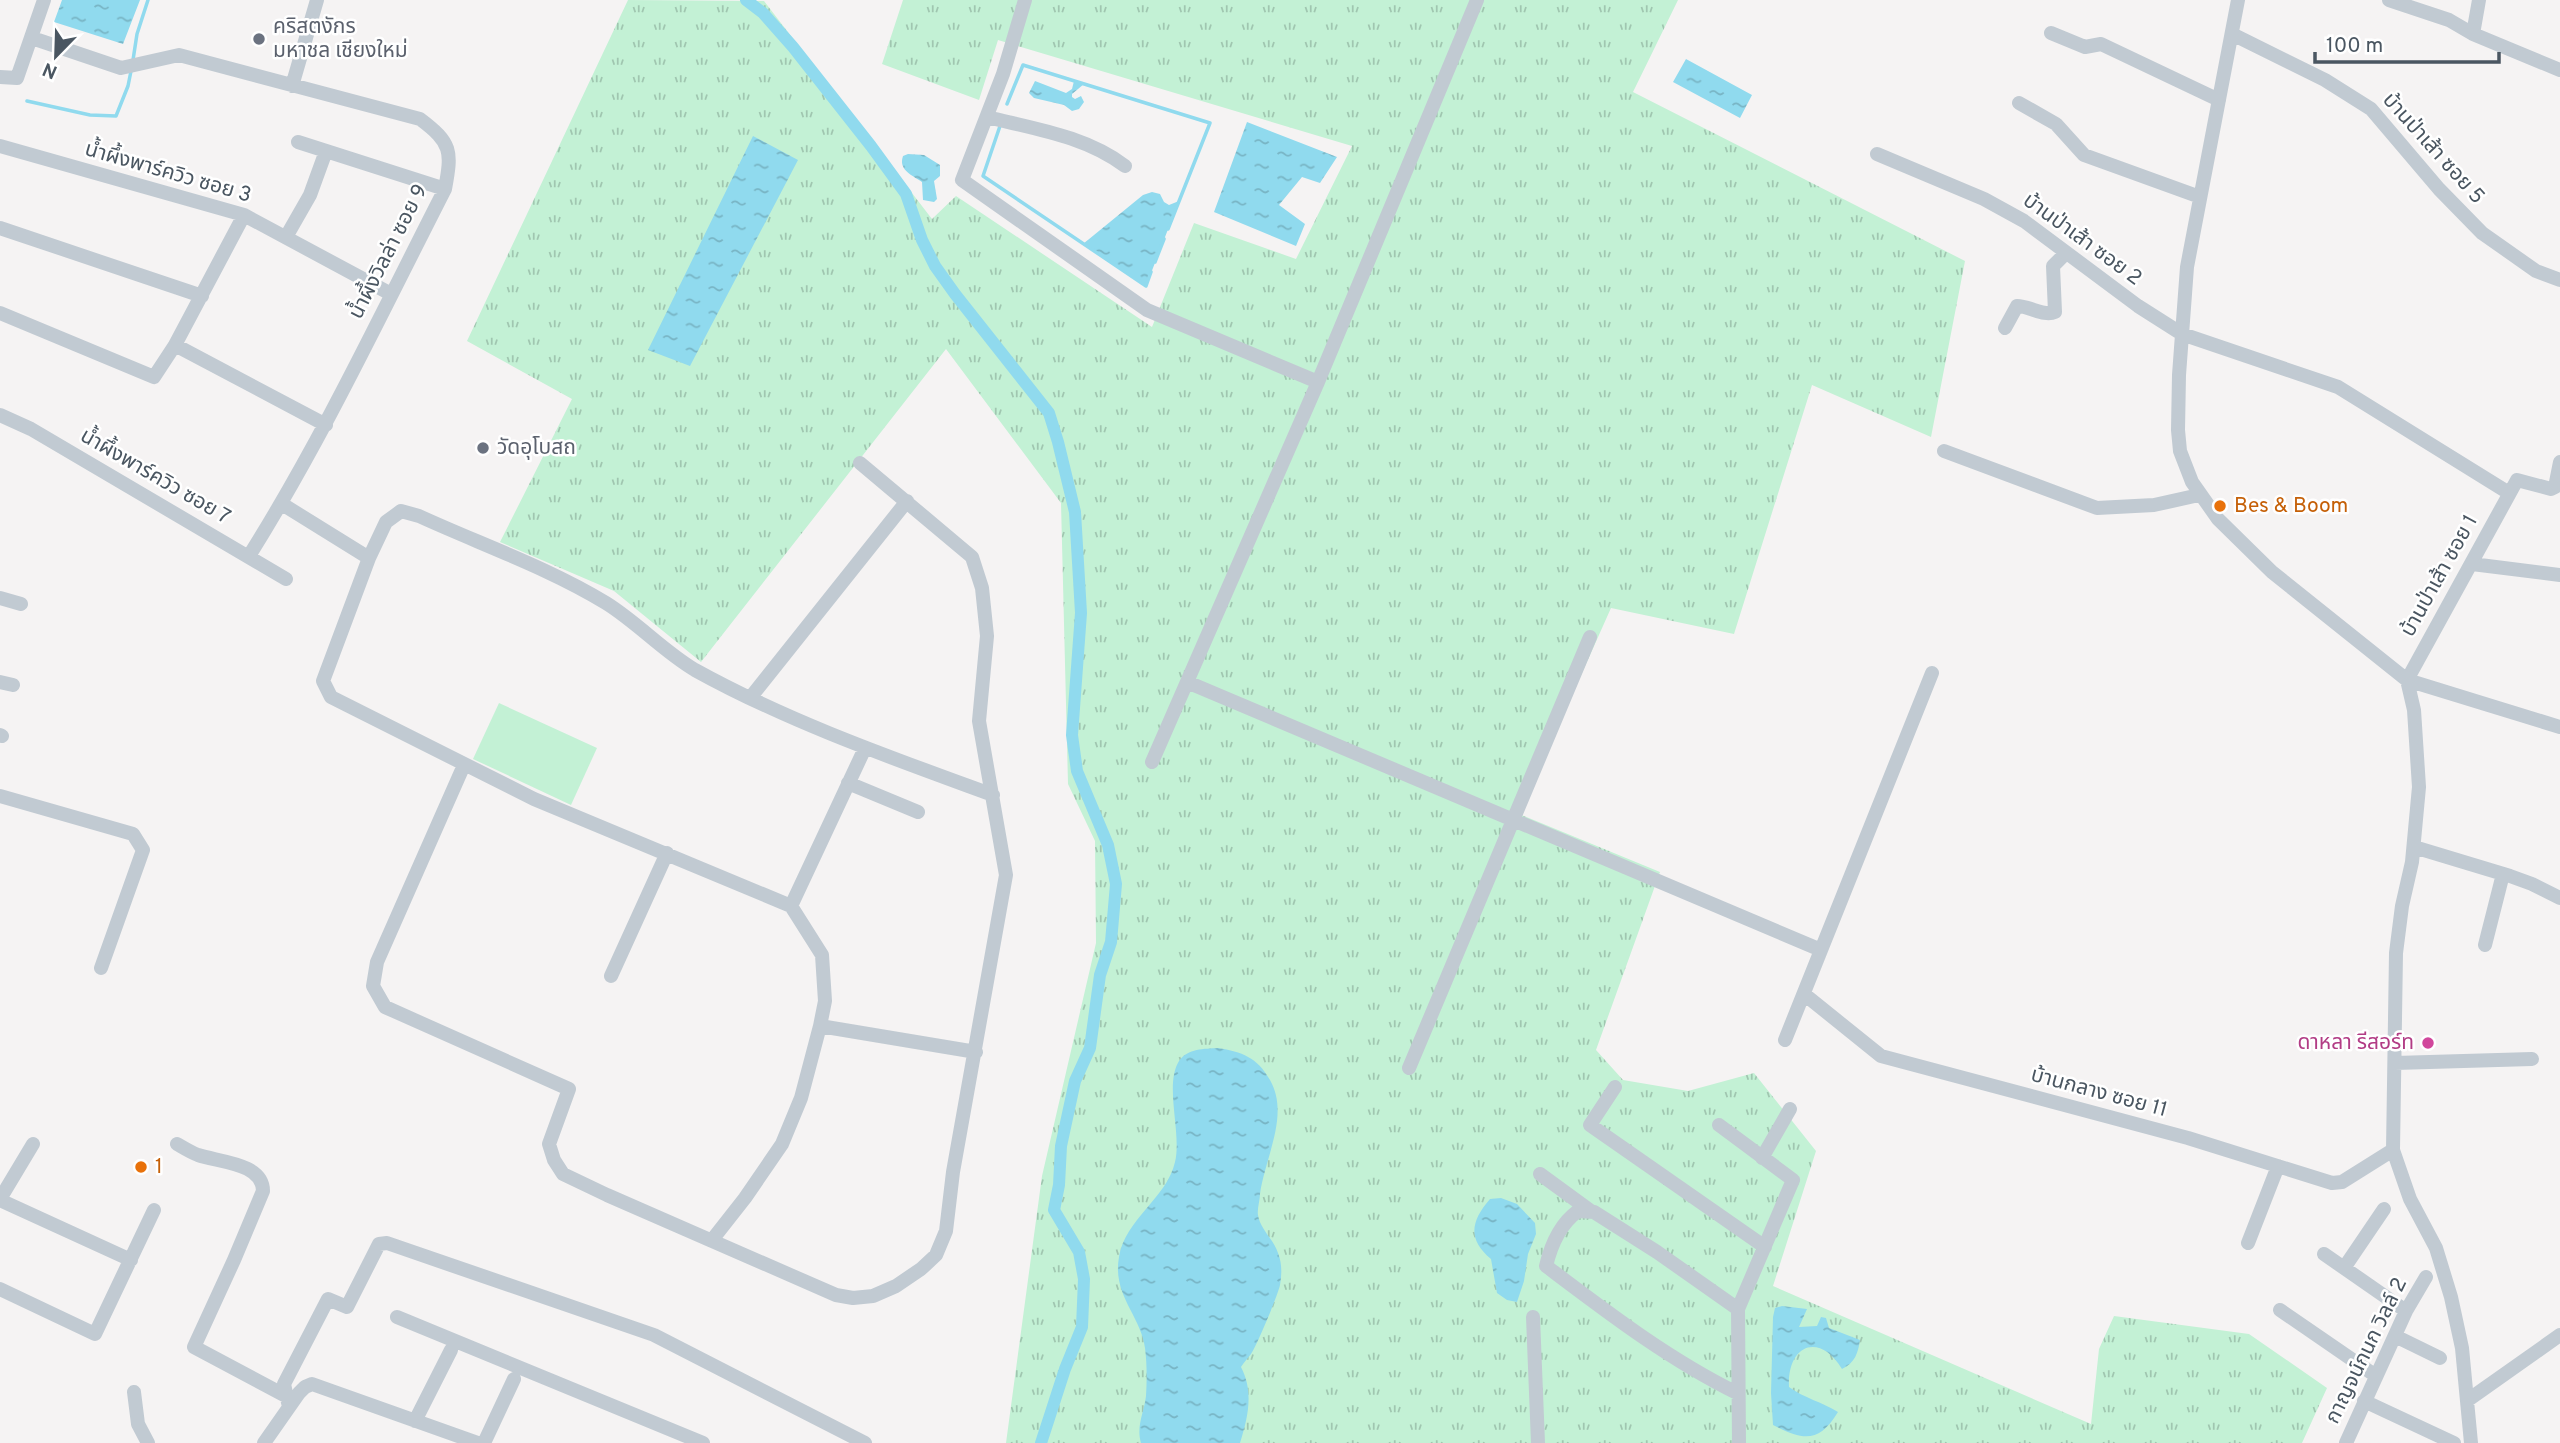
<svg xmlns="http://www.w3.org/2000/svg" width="2560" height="1443" font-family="Overpass,'Noto Sans Thai',sans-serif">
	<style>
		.grass { fill: url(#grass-tufts) }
		.pitch { fill: #c3f1d5 }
		.water { fill: url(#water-ripples) }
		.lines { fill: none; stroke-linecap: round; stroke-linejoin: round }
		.stream { stroke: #90daee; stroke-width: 3.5 }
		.canal { stroke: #90daee; stroke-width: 12 }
		.minor { stroke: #c1cad2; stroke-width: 14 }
		.worship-dot { fill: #6b7280; stroke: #fff; stroke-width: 2.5 }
		.food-dot { fill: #e8710a; stroke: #fff; stroke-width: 2.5 }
		.hotel-dot { fill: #d1479c; stroke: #fff; stroke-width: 2.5 }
		.labels { text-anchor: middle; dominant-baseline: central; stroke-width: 5; stroke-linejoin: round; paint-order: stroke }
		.worship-label { font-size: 21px; fill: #5b616d; stroke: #fff; text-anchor: start }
		.street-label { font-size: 21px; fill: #4a5661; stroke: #fff }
		.food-label { font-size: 21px; fill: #c56008; stroke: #fff; text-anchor: start }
		.hotel-label { font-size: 21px; fill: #b23c85; stroke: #fff; text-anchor: end }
	</style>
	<defs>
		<pattern id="grass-tufts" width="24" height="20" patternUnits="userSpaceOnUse" patternTransform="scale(1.75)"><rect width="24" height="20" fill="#c3f1d5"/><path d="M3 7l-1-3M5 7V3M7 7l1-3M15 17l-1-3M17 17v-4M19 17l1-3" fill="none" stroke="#a0c6b0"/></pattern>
		<pattern id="water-ripples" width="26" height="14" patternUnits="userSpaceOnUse" patternTransform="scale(1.75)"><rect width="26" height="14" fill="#90daee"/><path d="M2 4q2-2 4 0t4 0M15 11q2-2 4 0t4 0" fill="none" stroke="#78b4c4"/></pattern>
	</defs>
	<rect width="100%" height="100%" fill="#f5f3f3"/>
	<path class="grass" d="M628,0L764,1L932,219L956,196L1152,327L1194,223L1296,259L1352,146L998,40L979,100L882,64L903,0H1678L1633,92L1965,261L1931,437L1812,385L1734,634L1611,608L1519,814L1660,872L1596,1050L1623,1080L1688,1091L1754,1073L1816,1151L1773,1286L2091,1424L2099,1349L2114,1316L2249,1334L2327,1388L2302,1443H1006L1042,1176L1096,943L1095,841L1068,784L1061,503L946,349L701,662L614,591L500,542L572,399L467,341Z"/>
	<path class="pitch" d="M499,703L597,748L571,805L473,759Z"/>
	<path class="water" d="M62,0H140L123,44L54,22Z
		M1686,59L1752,95L1740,118L1673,82Z
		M1035,81L1066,93L1072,89L1074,81L1084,84L1072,94V97L1075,99L1081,96L1084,102L1079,109L1072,111L1064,105L1034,98L1029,93Z
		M1247,122L1337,157L1320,183L1302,177L1279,205L1305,224L1296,246L1214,212Z
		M753,136L798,160L690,366L648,350Z
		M908,154L924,155L940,165V176L934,181L937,199L934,202L923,200L922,182C912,175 898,170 903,156Z
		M1152,192L1160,194L1164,202L1169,205L1179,201L1146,286L1083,244L1143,195Z
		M1218,1048C1242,1052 1257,1057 1270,1080C1290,1115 1265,1157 1260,1194C1260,1200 1257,1209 1258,1215C1260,1229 1274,1240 1278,1253C1282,1263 1282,1274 1280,1285C1278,1295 1257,1345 1251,1354C1248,1358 1244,1362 1241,1367C1254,1392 1248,1417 1240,1443H1141C1136,1426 1144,1413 1146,1396C1147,1380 1147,1364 1145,1348C1141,1316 1112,1295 1119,1257C1125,1219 1167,1198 1175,1162C1182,1133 1164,1085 1179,1061C1188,1048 1204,1049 1218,1048Z
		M1501,1198L1517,1204L1535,1223L1536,1234L1528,1254L1524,1281L1517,1302L1507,1300L1497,1293L1491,1259C1467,1239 1471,1221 1490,1199Z
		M1782,1306L1807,1309L1799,1327L1817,1326L1821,1317L1826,1318L1829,1328L1860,1340C1858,1353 1855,1363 1842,1369C1820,1332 1787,1344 1789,1387C1804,1398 1822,1402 1838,1412C1819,1443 1804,1441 1773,1425L1771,1393L1773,1317L1775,1308Z"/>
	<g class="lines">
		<path class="stream" d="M133,60L137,34L148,0
			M27,101L90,115L116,116L128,86L131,71
			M1007,104L1023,65L1210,123L1168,229
			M1000,126L983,176L1146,286L1151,272
			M1155,262L1164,239"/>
		<path class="canal" d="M746,0L763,13L793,47L871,146L906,194L922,240L935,266L955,294L1049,413L1058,442L1075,512L1081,613L1072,735L1077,771L1108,845L1116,884L1111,942L1100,975L1090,1048L1075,1081L1061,1146L1059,1185L1054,1210L1079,1252L1084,1279L1082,1327L1065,1369L1041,1443"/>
		<path class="minor" d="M1025,0L1003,74L962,180L1147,310L1318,382
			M2238,0L2187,267L2179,375L2178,430L2180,451L2192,482L2218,519L2272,572L2407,680L2560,727
			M2389,0L2449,20L2473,34L2560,70
			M2051,33L2085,47L2101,44L2219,100
			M2232,34L2325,80L2371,109L2439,189L2482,233L2536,271L2560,280
			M2473,34L2479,0
			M32,38L121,68L179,55L420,119C452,143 452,151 445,189C382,312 323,438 249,556
			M0,77L17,78L44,0
			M292,86L317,0
			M2019,103L2056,124L2084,155L2200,197
			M987,117C1035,129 1085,136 1125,166
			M298,142L445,189
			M0,146L244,215L391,294
			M1877,154L1984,199L2024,221L2138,306L2182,334L2338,387L2509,493
			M0,228L202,296
			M286,237L310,195L326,151
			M0,313L154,377L175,345L244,215
			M2005,328L2017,306C2030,306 2044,317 2055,312L2053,266L2066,253
			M175,345L326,425
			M0,415L31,429L286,579
			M1944,451L2097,508L2154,505L2199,495
			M282,504L369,558
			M2472,564L2560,575
			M0,598L21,604
			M2407,680L2414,710L2419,787L2412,862L2402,906L2396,953L2393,1150L2410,1199L2436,1248L2451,1297L2462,1348L2471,1443
			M2407,680L2517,480L2551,489L2555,487L2560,462
			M0,682L13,685
			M1187,682L1821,950
			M750,698L907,501
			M0,735L2,736
			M1152,762L1318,382L1477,0
			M464,765L377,962L373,986L385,1007L569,1089L549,1144L554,1160L563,1174L607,1195L836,1295L853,1298L873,1296L896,1286L921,1269L936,1255L946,1231L953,1172L1006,875L979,721L987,636L982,588L972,557L860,463
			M848,783L918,812
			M0,796L133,834L143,850L101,968
			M2414,847L2510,876L2532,884L2560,898
			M791,906L865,748
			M2485,945L2503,874
			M611,976L667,853
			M1804,994L1881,1056L2188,1138L2332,1183L2342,1182L2393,1150
			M820,1026L976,1052
			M1785,1040L1932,673
			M2395,1063L2532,1059
			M1409,1068L1590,637
			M1615,1087L1590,1125L1765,1247
			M1719,1125L1793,1180L1738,1309L1739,1443
			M177,1144C184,1148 190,1152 198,1155C219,1162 263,1163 263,1191L234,1260L194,1347L286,1396
			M1762,1158L1790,1109
			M1540,1174L1592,1212
			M0,1199L33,1144
			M0,1200L131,1260
			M712,1240L745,1198L782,1144L801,1098L820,1026L825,1001L822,955L791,906L534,799L331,697L323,681L369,558L386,522L401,511L419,516C480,544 549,568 606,603C638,623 663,651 695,670C789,722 892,758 993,795
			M2248,1243L2278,1166
			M2324,1254L2406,1311
			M2344,1268L2384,1209
			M0,1289L95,1334L154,1210
			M2280,1310L2376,1376
			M397,1317L703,1443
			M1533,1317L1538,1443
			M2395,1336L2440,1358
			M134,1392L138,1424L148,1443
			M1737,1393C1668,1359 1607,1312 1546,1266C1551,1245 1560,1224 1578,1211L1594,1212L1657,1252L1738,1309
			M2468,1400L2560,1335
			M2364,1401L2454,1443
			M289,1407L284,1384L328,1299L347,1307L379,1244L387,1243L654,1335L865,1443
			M415,1421L451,1350
			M264,1443L299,1393L305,1387L312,1384L478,1443
			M484,1443L514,1379
			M2346,1443L2406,1311L2426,1277"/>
	</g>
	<g class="worship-dot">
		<circle cx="259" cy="39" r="7"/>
		<circle cx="483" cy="448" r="7"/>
	</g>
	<g class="food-dot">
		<circle cx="2220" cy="506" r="7"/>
		<circle cx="141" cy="1167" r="7"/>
	</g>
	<circle class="hotel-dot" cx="2428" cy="1043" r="7"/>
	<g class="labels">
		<g class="worship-label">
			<text x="273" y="27">คริสตงักร<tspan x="273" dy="24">มหาชล เชียงใหม่</tspan></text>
			<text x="497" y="448">วัดอุโบสถ</text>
		</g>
		<g class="street-label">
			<text transform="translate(2433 149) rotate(48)">บ้านป่าเส้า ซอย 5</text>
			<text transform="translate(168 173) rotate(16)">น้ำผึ้งพาร์ควิว ซอย 3</text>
			<text transform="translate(2082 240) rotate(36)">บ้านป่าเส้า ซอย 2</text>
			<text transform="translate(389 252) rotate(-63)">น้ำผึ้งวิลล่า ซอย 9</text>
			<text transform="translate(155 477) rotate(30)">น้ำผึ้งพาร์ควิว ซอย 7</text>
			<text transform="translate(2440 576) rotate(-61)">บ้านป่าเส้า ซอย 1</text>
			<text transform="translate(2099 1093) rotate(15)">บ้านกลาง ซอย 11</text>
			<text transform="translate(2367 1351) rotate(-64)">กาญจน์กนก วิลล์ 2</text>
		</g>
		<g class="food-label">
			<text x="2234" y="506">Bes &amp; Boom</text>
			<text x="155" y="1167">1</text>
		</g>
		<g class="hotel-label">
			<text x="2414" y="1043">ดาหลา รีสอร์ท</text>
		</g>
	</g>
	<g transform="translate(56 56) rotate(203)" stroke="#ffffff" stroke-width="5" paint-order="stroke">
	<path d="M0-5L12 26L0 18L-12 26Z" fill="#4a5661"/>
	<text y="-10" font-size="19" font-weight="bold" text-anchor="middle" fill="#4a5661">N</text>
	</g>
	<path d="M2315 52v10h184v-10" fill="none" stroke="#4a5661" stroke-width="3.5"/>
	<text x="2326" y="52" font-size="21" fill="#4a5661" stroke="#ffffff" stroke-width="5" paint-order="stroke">100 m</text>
</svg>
